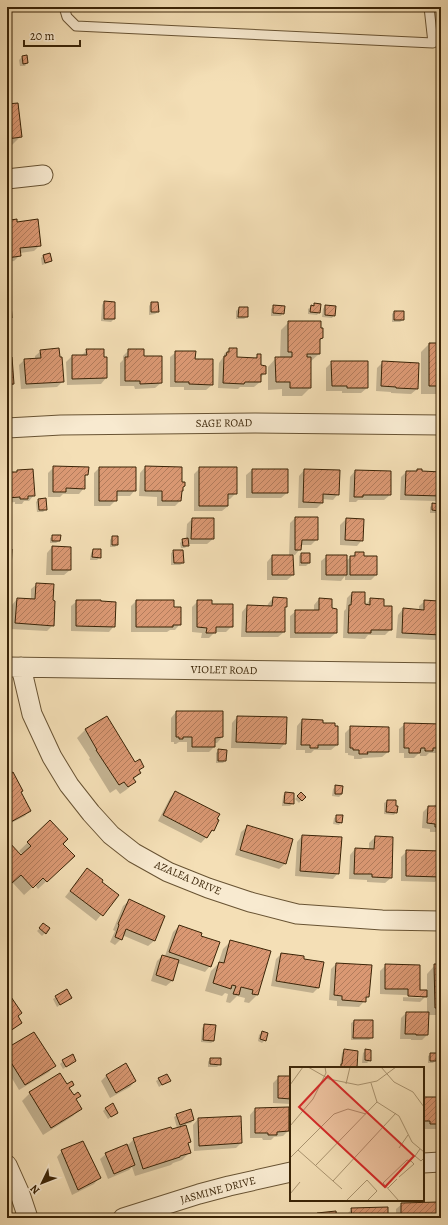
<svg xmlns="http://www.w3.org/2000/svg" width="448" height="1225" font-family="Alegreya,serif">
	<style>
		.shadow { fill: #0003; fill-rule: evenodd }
		.building { fill: url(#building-hatch); stroke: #3a2407 }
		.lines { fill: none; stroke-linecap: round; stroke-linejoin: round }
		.lane-casing { stroke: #685333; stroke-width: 11 }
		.street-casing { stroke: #685333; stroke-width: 21 }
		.lane { stroke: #f8ead0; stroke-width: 9 }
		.street { stroke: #f8ead0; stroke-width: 19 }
		.labels { text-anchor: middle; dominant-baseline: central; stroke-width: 3; stroke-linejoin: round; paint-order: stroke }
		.street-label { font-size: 11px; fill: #3a2407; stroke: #f8ead0 }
		.inset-road { fill: none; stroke: #aa9470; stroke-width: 1 }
		.view { fill: #d62828; fill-opacity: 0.15; stroke: #d62828; stroke-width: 2 }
		.inset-edge { fill: none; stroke: #3a2407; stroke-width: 2 }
	</style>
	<defs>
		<pattern id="building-hatch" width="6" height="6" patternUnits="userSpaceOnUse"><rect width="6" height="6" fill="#da9873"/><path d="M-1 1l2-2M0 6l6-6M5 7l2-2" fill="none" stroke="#b27c5c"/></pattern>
	</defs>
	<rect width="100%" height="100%" fill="#f4dfb6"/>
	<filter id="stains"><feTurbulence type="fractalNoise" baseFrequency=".005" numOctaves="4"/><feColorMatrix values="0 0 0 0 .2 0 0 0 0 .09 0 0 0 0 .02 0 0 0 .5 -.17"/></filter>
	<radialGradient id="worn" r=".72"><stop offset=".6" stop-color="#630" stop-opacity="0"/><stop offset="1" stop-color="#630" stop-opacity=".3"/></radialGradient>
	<path class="shadow" d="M26,56L27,63L25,66H20L19,60L22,57Z
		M7,105L20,137L12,145H7Z
		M11,221L16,223L40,245L34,251L20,253V255L14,261L7,262V224Z
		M43,256L51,261L48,263L42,265L41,258Z
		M104,302L114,303V319L111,322L101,321L102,305Z
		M151,303L158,312L155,314L149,315V306Z
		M315,304L319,312L317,315L308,314V309Z
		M274,306L283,313L281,316H271V309Z
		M325,306L334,315L332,318L322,317L323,309Z
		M239,308L247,317L244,319H236V311Z
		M394,312L403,320L400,322H392V314Z
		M289,322L322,338L319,341V354L310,362V388L302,396H282V389L268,390V367L276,358H280L281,330Z
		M429,344H441V394H421V352Z
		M229,349L236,358L254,359L258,355L260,366L265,373L260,378V382L254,387H240L238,389L218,388L219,363L224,356V354Z
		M87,350L103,358H106V378L101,384L67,385L66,362L72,356H81Z
		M129,350L144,357L161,383L155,388L135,389L134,386H120V363L123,360V356Z
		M41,351L63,381L57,387L21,389L19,365L24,360L35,359V356Z
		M176,352L194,360L212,385L206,390H184V387H170V357Z
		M7,359L13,384L7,390Z
		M332,362L367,388L361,393H342V391H326V368Z
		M383,362L417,389L411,394L391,393V392L376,391L377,368Z
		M54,467L87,474L84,477V488L79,494H63L60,497H48V473Z
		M145,467L182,488L181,492L180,501L175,506H157V497L139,496L140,473Z
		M99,468L135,490L130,496H116V500L110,506H94V473Z
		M200,468L236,493L230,499H227L228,506L222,511H194V474Z
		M252,470H287V493L281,498H246V475Z
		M304,470L338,494L333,500L322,499V503L317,508H298L299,476Z
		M417,470L421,472L441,473L440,496L435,501L400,500L401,477L406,472H415Z
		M18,471L34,495L29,501H24L22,504H15V502L7,503V473H15Z
		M355,471L390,495L384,500H358L356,502H349L350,477Z
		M38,500L46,509L43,512H37L36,502Z
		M433,504L438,510L436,513H430V507Z
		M295,518L317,539L311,545H301L300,549L295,555H292L293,575L287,580H267V562L272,556H289L290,523Z
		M192,519L213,539L207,544H188L185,548H181L180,543L183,540H186L187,524Z
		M346,519L363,520L362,540L357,546L340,545V525Z
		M53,536L59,541L56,543H50V538Z
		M112,537L117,545L115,547H110V540Z
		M52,547L70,570L64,575H46L47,553Z
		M93,550L100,557L97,560H90L91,553Z
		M174,551L183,563L180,565H171V553Z
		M356,553L363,557L376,575L371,580H345V576L341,581L321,580V561L327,556L346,561Z
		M301,554H309V563L306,566H299V556Z
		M37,584L53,625L47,631L10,629L12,605L17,599L31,600V589Z
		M352,593L364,606L371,599L383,607L391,629L385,635H368L365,639L343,638L344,611L346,609L347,598Z
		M273,598L286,606L284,608V632L278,637H241L242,612L247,606L267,607L268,604Z
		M319,599L336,633L330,638H290V616L296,611H314V605Z
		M77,601L114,626L109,632L71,631V606Z
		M136,601L173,608L180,624L175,630H170L167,632H131V606Z
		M198,601L232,626L226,632H215L209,638H201L202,633L192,632V607Z
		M425,601L437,611H441V635L435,640L396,638L398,615L403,609L419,611V606Z
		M176,712H222V737L217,743H214V747L209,752H187V742H179L176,744H174V742H171V718Z
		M106,717L134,763L143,766L138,771L140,773L133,780L135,782L126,790L120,794L116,789L110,793L89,759L90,758L77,738L85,730Z
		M237,717L285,743L280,749L231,748L232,723Z
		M302,720L322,724L337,745L331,750H314L311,753H305V750H296L297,726Z
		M405,724L441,725V749L436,753H429L426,756H420V752L414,758H404V753H399V729Z
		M351,727L388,752L382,757L363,758L361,759H354V756L348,755V753H345V733Z
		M219,750L225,761L223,763H216V753Z
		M7,776L20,792L30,810L25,816L7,825Z
		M336,786L342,787V794L339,797L332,796L333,789Z
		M175,792L216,819L213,830L201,843L158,821L170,798Z
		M285,793L293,803L290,806H282L283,796Z
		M301,793L304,797L299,803L295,799Z
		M387,801L396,812L394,815L384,814V803Z
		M438,802H441V832H430V829L422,828L423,812L428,807H433Z
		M337,816L341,822L339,825L333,824L334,818Z
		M50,821L62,844L65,864L38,889L35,885L24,895L12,882L7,887V843L21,857L23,855L19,851Z
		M247,827L292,839L285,864L279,869L235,855L241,832Z
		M302,836L338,873L333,879L295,876L297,842Z
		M375,837L391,878L385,883L367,882V880L349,879L350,855L355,849L369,850V843Z
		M407,851L440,876L435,882L401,881V857Z
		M87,869L101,882L117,895L96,921L65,897Z
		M129,901L164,917L154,941L148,946L122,935L121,939L115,945L110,942L115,931L113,930L123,906Z
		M44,924L49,929L42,936L37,931Z
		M179,926L210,966L205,972L178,963L172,981L166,986L151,981L157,961L162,956H165L173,932Z
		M231,941L269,952L257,995L249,1003L244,1002L245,998L237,996L230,1003L226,1002L228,994L225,993L222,996L205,991L211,971L218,964L223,949Z
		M281,954L303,960L319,987L313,993L271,986L276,959Z
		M336,964L368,997L359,1007L337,1006V1001L329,1000L331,969Z
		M386,965L419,991H427V974L435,965H441V1015H428V1034L422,1040H411V1039H400L401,1018L406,1013H427V995L420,1002L403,1001V995L380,994V971ZM403,995L422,996V998L403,997Z
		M66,990L71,998L57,1007L53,999Z
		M7,997L21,1023L15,1028L7,1034Z
		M354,1021L372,1038L369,1040H351V1023Z
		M205,1025L214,1041L211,1043L201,1042L202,1028Z
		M262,1032L265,1040L262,1043L258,1041L259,1035Z
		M7,1049L54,1066L49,1072L19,1090L7,1070Z
		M344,1050L356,1068H339L340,1066L342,1053Z
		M366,1050L370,1060L367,1063H362L363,1053Z
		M431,1054L435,1061L433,1063H428V1056Z
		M210,1059L220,1064L217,1067H208V1062Z
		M63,1061H75L63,1069L60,1064Z
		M126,1065L135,1081L130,1087L110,1098L101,1081L106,1076Z
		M279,1077H291V1104L273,1103V1083Z
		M159,1079L169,1081L159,1087L156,1081Z
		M72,1085L69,1089L73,1097L80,1096L76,1100L81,1108L73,1116L43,1135L22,1101L30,1093Z
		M423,1098H441V1129H425V1127H423Z
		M106,1108L117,1113L108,1119L103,1111Z
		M255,1109L288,1131L283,1136L274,1137L271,1140H263L262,1138H250V1115Z
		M177,1115L193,1120L191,1123L185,1124L190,1142L188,1144L190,1152L182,1160L173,1163L171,1165L135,1176L132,1167L129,1170L108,1179L100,1159L106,1154L127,1146L134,1139L177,1128L174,1117Z
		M198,1119L241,1143L236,1148L194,1151L193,1125Z
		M62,1151L99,1178L94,1184L72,1195L57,1157Z
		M402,1204L437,1218H396V1209Z
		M352,1209L387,1218H346V1215Z"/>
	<path class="building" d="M27,55L28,63L23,64L22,56Z
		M18,103L22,137L7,139V104Z
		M17,219V222L38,219L41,246L20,248L21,256L7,258V223L11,222V220Z
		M50,253L52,261L45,263L43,255Z
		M104,301L115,302V319H104Z
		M151,302H158L159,312H151Z
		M7,303H11L12,318H7Z
		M314,303L321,304L320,313L310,312L311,305L314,306Z
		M273,305L285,306L284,314L273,313Z
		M325,305L336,306L335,316L325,315Z
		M239,307H248V317H238Z
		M394,311H404V320H394Z
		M288,321H321V328H323V338L320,339V354H307V357H311V388H290V382H276L275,357H292V352H288Z
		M429,343H441V386H429Z
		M59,348L60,357H62L64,382L26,384L24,359L41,358L40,350Z
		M229,348H237V357L257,358V354H261V365L266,366V374H261V382H245L244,384L223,383L224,356H226L227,352H229Z
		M86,349H104V357H107V378L72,379V355H87Z
		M128,349H144V356H162V383L140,384V381H125V357H128Z
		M175,351H196L195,359H213V385L189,384V382H175Z
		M12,357L14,384L7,385V358Z
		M331,361H368V388H347V386H332Z
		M382,361L419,363L418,389L396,388V387L381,386Z
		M53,466L89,467L88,475H85V489L66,488V492H53Z
		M145,466L182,467V482H185V486L183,487V491H182L181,501H162V491H145Z
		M99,467H136V491H117V501H99Z
		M199,467H237V494H228V506H199Z
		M33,469L35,496H28V499H20V497L7,498V472H17V470Z
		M252,469H288V493H252Z
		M304,469L340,470L339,495L323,494V503L303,502Z
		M417,469H422V471L441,472V496L405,495L406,471H417Z
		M355,470L391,471V495H363V497H354Z
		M46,498L47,510H39L38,499Z
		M432,503L440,504L439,511L432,510Z
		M295,517H318V540H302L301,550H295Z
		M192,518H214V539H191Z
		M346,518L364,519L363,541L345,540Z
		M52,535H61L60,541H52Z
		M112,536H118V545H112Z
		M188,538L189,546H183L182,539Z
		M52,546L71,547V570H52Z
		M7,549H12L11,571H7Z
		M93,549H101V558L92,557Z
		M173,550H183L184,563H174Z
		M355,552H364V556H377V575H350V556H355Z
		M301,553H310V563H301Z
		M272,555H293L294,575H272Z
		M326,555H347V575H326Z
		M36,583L54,584L53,600L55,601L54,626L15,623L17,598L35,599Z
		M352,592H365V604L370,605V598L384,599V606H392V630H371V633H348L349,605H351Z
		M273,597L287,598V607H285V632H246L247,605L272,606Z
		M319,598L332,599V608L337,609V633H295V610H319Z
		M76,600H101V601L116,602L115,627L76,626Z
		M136,600H174V607H181V625H173V627H136Z
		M197,600H212V604H233V627H216V633H206L207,628L197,627Z
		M424,600L438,601V610H441V635L402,633L403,608L424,610Z
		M176,711H223V737L215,738V747H192V737H183V739H179V737H176Z
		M107,716L135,762L140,759L144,767L139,770L141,773L133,778L136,782L128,787L124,782L119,785L96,750H97L85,729Z
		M237,716L287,717L286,744L236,742Z
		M302,719L323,720V723H335V726H338V745H318V748H310V745H301Z
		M404,723L441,724V748H433V751H425V748H421L420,753H409V748H404Z
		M350,726L389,727V752H367L368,754H359V750H353V748H350Z
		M218,749L227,750L226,761H218Z
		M13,772L23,791L21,792L31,811L7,824V775Z
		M335,785L343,786L342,794H335Z
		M175,791L220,814L217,819L219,820L214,831L212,830L207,838L163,815Z
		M285,792L294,793V804L284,803Z
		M301,792L306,797L302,801L297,796Z
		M387,800H396V806H398L397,813L386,812Z
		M437,801H441V827H435V824L427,823L428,806H437Z
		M336,815H343L342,823L336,822Z
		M50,820L68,839L63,844L75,856L47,882L43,878L33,888L21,875L12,883L7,877V842L8,841L21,855L31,846L27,842Z
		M247,825L293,839L286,864L240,850Z
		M302,835L342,837L339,874L300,871Z
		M375,836L393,837L392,878L372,877V874H354L355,848L374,849Z
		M406,850L441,851V877L406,876Z
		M87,868L103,880L102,882L119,895L103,916L70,891Z
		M129,899L165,916L155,941L126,929L122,940L115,937L119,925L118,924Z
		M43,923L50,928L46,934L39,928Z
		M179,925L202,933L201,936L220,942L211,967L169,952Z
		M230,940L271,951L258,995L252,994L253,990L241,987L239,995L233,994L236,986L232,985L231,989L213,983L219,962L224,963Z
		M281,953L304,956V959L324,962L319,988L276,981Z
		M162,955L179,960L173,981L156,975Z
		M336,963L372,965L369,997H366V1002L342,1000V996L334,995Z
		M385,964L420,965V990H427V997L408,996V989H385Z
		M434,964H441V1008H435Z
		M67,989L72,998L60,1005L55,996Z
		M9,994L22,1013L18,1016L22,1023L7,1033V996Z
		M406,1012H429L428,1035H416V1034H405Z
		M354,1020H373V1038H353Z
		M204,1024L216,1025L214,1041L203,1040Z
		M262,1031L268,1033L266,1041L260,1039Z
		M34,1032L56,1066L25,1085L7,1056V1048Z
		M344,1049L358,1051L357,1068H341V1064H342Z
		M365,1049L371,1050V1061L365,1060Z
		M430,1053H437L436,1061H430Z
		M73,1054L76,1061L66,1067L62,1060Z
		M210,1058H221V1065L210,1064Z
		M126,1063L136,1081L116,1093L106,1075Z
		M60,1073L67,1084L72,1081L74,1085L69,1088L74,1095L78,1092L81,1096L76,1099L82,1109L51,1128L29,1092Z
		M167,1074L171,1081L162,1085L158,1078Z
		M278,1076H291V1099L278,1098Z
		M423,1097H441V1124H430V1121H423Z
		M113,1103L118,1113L111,1117L105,1108Z
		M289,1107V1131L277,1132V1135H268V1133H255V1108Z
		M191,1109L194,1120L180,1125L176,1114Z
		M241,1116L242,1143L199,1146L198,1118Z
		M186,1125L191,1142L188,1143L191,1153L180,1156V1157L143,1169L133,1138L171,1127L172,1129Z
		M83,1141L101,1178L78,1190L61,1150Z
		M127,1144L135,1165L114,1174L105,1153Z
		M438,1202V1218H401V1203Z
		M388,1207V1218H352L351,1208Z
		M336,1211L337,1218H301L317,1216V1213Z"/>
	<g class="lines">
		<g class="lane-casing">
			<path id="lane" d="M64,7L67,17L76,26L433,43L429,7"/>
		</g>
		<g class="street-casing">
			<path id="street" d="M7,179L43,175
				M7,428L61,425L255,423L441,425
				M7,667L441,673
				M21,667L32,714L52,757L69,785L91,813L111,835L134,853L168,872L208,888L250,902L297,914L382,920L441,921
				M423,1163L441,1162
				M7,1165L20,1194L28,1218
				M123,1218L199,1194L229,1186L291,1172"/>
		</g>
		<use href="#lane" class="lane"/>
		<use href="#street" class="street"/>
	</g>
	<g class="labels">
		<g class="street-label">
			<text transform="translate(224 423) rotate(-1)">SAGE ROAD</text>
			<text transform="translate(224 670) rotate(1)">VIOLET ROAD</text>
			<text transform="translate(188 878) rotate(23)">AZALEA DRIVE</text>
			<text transform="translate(218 1190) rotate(-15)">JASMINE DRIVE</text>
		</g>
	</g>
	<g transform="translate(290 1067)">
		<rect width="134" height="134" fill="#f4dfb6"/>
		<path class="inset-road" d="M18,0L39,12L68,18L87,14L106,0M91,0L104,15L123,25L134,40M81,16L87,35L109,49L122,75L134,85M56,17L60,0M0,18L13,0M0,59L23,32L36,6L35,0M109,81L118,68M130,82L125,89L131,94L134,91M8,83L52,122M0,91L44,47L58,42L76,47M26,98L87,35M43,114L106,46M98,121L107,112M0,127L10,115M56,134L77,113L87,124L77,134M109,134L93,116L117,93L121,94L124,97L109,110"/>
		<path class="view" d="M38,9L124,89L95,120L9,40Z"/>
		<rect width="134" height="134" class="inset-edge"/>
	</g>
	<rect width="448" height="1225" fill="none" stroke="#f4dfb6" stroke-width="24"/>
	<rect x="8" y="8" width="432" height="1209" fill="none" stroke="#3a2407" stroke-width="2"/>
	<rect x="12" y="12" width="424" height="1201" fill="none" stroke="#3a2407"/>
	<g transform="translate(42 1183) rotate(227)" stroke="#f8ead0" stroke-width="3" paint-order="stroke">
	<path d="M0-3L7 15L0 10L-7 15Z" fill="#3a2407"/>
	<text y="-6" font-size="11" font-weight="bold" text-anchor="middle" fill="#3a2407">N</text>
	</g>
	<path d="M24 40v6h56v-6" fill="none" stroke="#3a2407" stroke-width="2"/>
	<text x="30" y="40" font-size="12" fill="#3a2407" stroke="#f8ead0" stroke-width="3" paint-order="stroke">20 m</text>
	<rect width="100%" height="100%" filter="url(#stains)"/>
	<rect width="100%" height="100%" fill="url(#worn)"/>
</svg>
